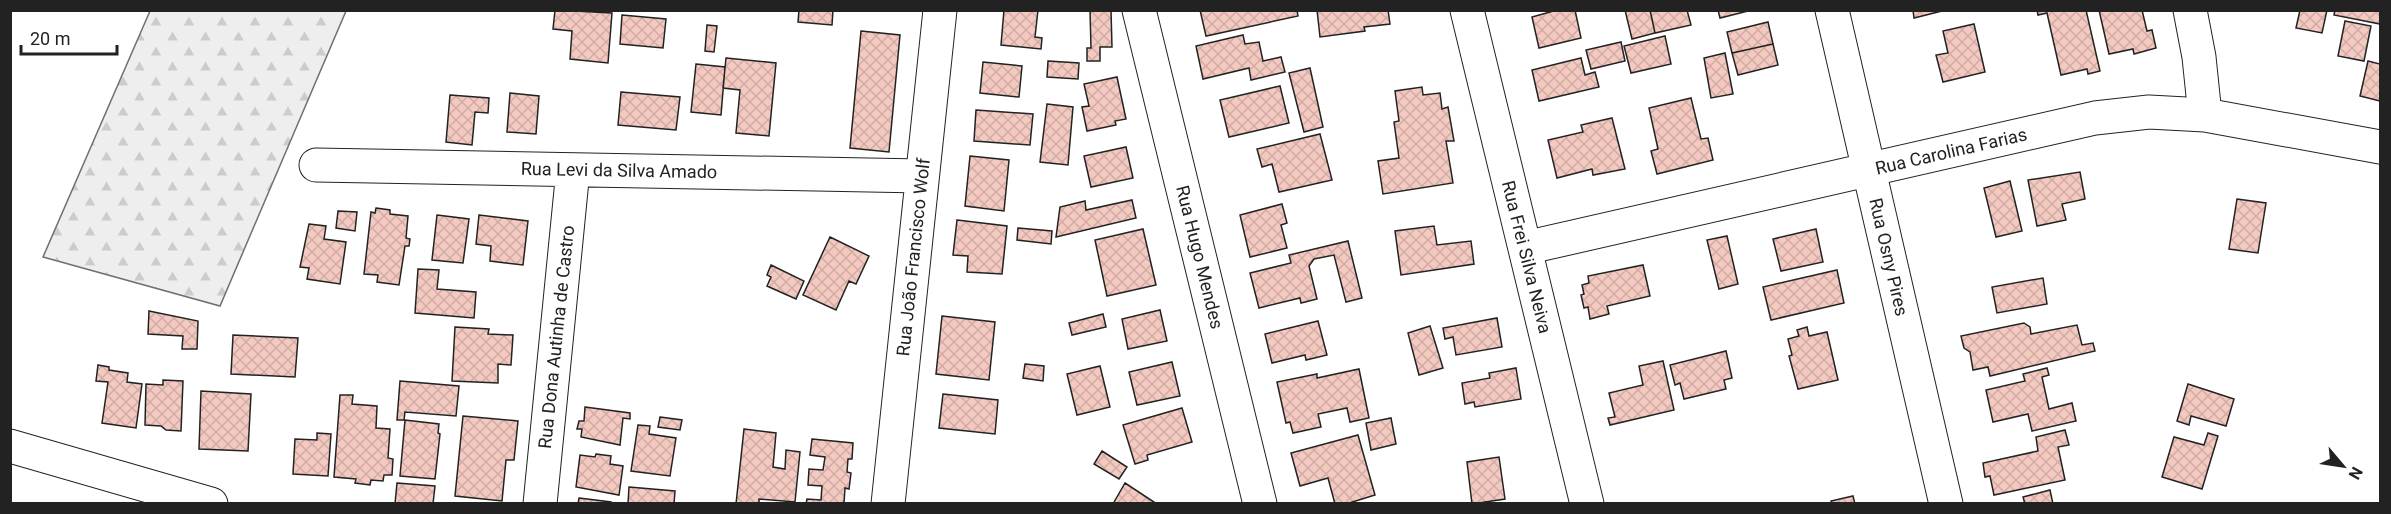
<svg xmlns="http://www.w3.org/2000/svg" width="2391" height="514" font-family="Roboto,sans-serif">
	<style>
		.forest { fill: url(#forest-firs); stroke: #6f6f6f; stroke-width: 1.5 }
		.building { fill: url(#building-cross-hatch); stroke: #222; stroke-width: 1.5 }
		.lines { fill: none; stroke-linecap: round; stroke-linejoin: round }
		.minor-casing { stroke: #222; stroke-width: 35 }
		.major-casing { stroke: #222; stroke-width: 35 }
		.minor { stroke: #fff; stroke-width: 33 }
		.major { stroke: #fff; stroke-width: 33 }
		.labels { text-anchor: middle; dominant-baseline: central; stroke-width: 4.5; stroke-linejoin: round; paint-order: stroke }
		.street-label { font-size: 18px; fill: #222; stroke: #fff }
	</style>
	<defs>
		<pattern id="forest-firs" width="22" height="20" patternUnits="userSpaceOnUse" patternTransform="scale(1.5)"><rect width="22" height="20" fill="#eee"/><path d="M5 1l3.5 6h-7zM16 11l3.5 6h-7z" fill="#ccc"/></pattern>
		<pattern id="building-cross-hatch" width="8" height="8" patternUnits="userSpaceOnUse" patternTransform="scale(1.5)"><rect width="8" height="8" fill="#f3c9c0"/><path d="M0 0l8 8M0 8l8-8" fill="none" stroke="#d0aca5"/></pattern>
	</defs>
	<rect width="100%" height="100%" fill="#fff"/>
	<path class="forest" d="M150,11H346L220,306L43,257Z"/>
	<path class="building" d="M555,10L612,13L608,63L570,59L572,31L553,29Z
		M799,10H833L832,25L798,22Z
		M1004,10H1038L1035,37L1042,38L1041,49L1001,45Z
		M1090,10H1111L1112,47H1100V61H1087V48H1091Z
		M1200,10H1297L1298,16L1206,36Z
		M1317,10H1388L1390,24L1364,27L1365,31L1320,37Z
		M1557,10H1575L1581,38L1539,48L1532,17Z
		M1625,10H1650L1655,33L1632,39Z
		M1650,10H1687L1691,25L1655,33Z
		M1718,10H1752L1720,18Z
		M1913,10H1946L1914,18Z
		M2037,10H2086L2100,71L2088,74L2087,69L2061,75L2047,13L2038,15Z
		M2099,10H2142L2147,31L2152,30L2156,48L2134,54L2133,49L2109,54Z
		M2300,10H2327L2322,33L2296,28Z
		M2335,10H2380V24L2334,15Z
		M622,15L666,19L663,48L620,44Z
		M2345,21L2371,26L2364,61L2338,56Z
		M1768,22L1773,44L1732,53L1727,32Z
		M1974,24L1985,72L1943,82L1936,55L1948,53L1943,31Z
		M707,25L717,26L714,52L705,51Z
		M861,31L900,35L889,152L850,148Z
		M1243,35L1245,44L1259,42L1263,61L1281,57L1285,72L1251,80L1249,68L1203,79L1196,46Z
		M1665,36L1671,64L1631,73L1624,46Z
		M1621,42L1625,61L1591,69L1586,50Z
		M1773,44L1778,65L1738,75L1732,53Z
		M1725,53L1733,94L1711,98L1704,58Z
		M726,58L776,63L769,136L736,133L740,90L723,88Z
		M1581,58L1585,75L1595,72L1599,87L1539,101L1532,70Z
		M1048,61L1079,63L1078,79L1047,77Z
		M2368,61L2380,64V101L2360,96Z
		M983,62L1022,66L1019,97L980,93Z
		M696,64L725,67L721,115L691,112Z
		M1310,68L1323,127L1304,132L1289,73Z
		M1117,77L1126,119L1115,121L1116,125L1087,131L1082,107L1089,106L1084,84Z
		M1280,86L1289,123L1229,137L1220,100Z
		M1422,87L1423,95L1440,93L1442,109L1448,107L1454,141H1446L1453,183L1383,194L1378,161L1399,158L1394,122L1399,121L1395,91Z
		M621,92L680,97L676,130L618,125Z
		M510,93L539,96L536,134L507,132Z
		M450,95L489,98L488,113L475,112L472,145L446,142Z
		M1691,98L1701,139L1708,138L1713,160L1657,174L1651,151L1658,149L1649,108Z
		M1047,104L1073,107L1068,165L1040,162Z
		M976,110L1033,114L1030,145L974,141Z
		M1612,118L1625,169L1593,175L1592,169L1557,178L1548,140L1583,132L1581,125Z
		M1320,134L1332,180L1279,192L1272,164L1262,167L1257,149Z
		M1126,147L1133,178L1091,187L1084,156Z
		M970,156L1009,160L1004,211L965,206Z
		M2080,172L2085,199L2062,204L2066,220L2037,226L2028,180Z
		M2010,181L2022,231L1996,237L1984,188Z
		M2237,199L2266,203L2258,253L2229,249Z
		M1132,200L1136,218L1056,237L1060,207L1085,201L1086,210Z
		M1282,204L1287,223L1281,225L1287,248L1250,257L1240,215Z
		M376,208L390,210V214L408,216L406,238L410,239L409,246H405L399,285L377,282L378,275L364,274L371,212L375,213Z
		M338,211L357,212L355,231L336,228Z
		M437,215L469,219L463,263L432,260Z
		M479,215L528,221L523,265L490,261L491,246L476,244Z
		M957,220L1007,226L1002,274L967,272L968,256L953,255Z
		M309,224L326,226L324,239L346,242L340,284L307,279L309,268L300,267Z
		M1434,226L1437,245L1471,241L1474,264L1401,275L1395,231Z
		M1018,228L1052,231L1051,244L1017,240Z
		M1143,229L1156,285L1107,296L1095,240Z
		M1816,229L1823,262L1781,271L1773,239Z
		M1727,236L1738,284L1719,289L1707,240Z
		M830,237L869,256L856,284L849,281L836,310L803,295Z
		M1348,241L1362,298L1346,302L1334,255L1314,259L1309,266L1317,299L1301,303L1300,298L1259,308L1250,273L1291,263L1289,255Z
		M771,265L804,281L796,299L767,286L771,277L767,275Z
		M1643,265L1650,296L1607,306L1609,314L1590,319L1588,307L1584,308L1581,295L1584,294L1582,285L1589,283L1588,276Z
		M418,269L439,270L437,289L476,292L474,318L415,313Z
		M1837,270L1844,303L1771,320L1763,287Z
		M2043,278L2047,304L1997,313L1992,287Z
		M1160,310L1167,341L1128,349L1122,319Z
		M149,311L198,321L197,349H182L183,336L148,334Z
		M1103,314L1106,327L1072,335L1069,323Z
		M942,316L995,322L989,380L936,374Z
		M1497,318L1502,347L1456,355L1453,337L1445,339L1443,328Z
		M1318,321L1327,355L1306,360L1305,355L1272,363L1265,334Z
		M2024,323L2030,327L2031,334L2077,325L2082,345L2093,343L2095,351L1990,376L1988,367L1973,370L1970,352L1964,348L1961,336Z
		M1430,326L1443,368L1419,375L1408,333Z
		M455,327L489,329L488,334L513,335L511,365L498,364V383L452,381Z
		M1807,327L1809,336L1827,332L1838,380L1798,389L1789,356L1792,355L1788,339L1799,336L1797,330Z
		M233,335L298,338L295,377L231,374Z
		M1726,351L1732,378L1724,380L1726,389L1684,399L1680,383L1675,385L1670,365Z
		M1663,361L1674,410L1610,425L1608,418L1615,417L1609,393L1643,385L1639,366Z
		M1172,362L1180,396L1137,405L1129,372Z
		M1025,364L1044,366L1043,381L1023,378Z
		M98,365L109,367V370L128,373L127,382L142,384L136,428L102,423L108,382L96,381Z
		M1100,366L1110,407L1077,415L1067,374Z
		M1516,368L1521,399L1475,407L1474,402L1465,404L1462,383L1490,378L1489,373Z
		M2047,368L2049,375L2042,377L2049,409L2072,403L2076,421L2032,431L2028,414L1993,422L1986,390L2025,381L2023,374Z
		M1359,369L1369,418L1350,422L1347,408L1318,414L1321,427L1293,433L1290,422L1286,423L1277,382L1317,374V378Z
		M163,380L183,381L181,431L166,430L161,426L145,425L146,384L163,385Z
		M400,381L459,386L456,416L405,412L404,420H397Z
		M2188,384L2234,399L2226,426L2191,416L2189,425L2177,421Z
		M201,391L251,394L248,451L199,449Z
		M943,394L998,400L995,434L939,428Z
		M340,395H353L352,404L377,406L376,428L390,429L388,458L393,459L392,475H384L383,481L371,480L370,485L355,483L356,479L334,477Z
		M585,407L630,413V419L623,418L620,445L581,437L582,429H577L579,421H584Z
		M1182,408L1192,442L1147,455L1148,460L1135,464L1123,425Z
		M463,416L518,421L514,460H506L502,501L455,496Z
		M660,417L682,420L680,430L658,427Z
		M1391,418L1396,444L1371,450L1366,423Z
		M405,420L439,424L438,433L440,434L435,479L400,476Z
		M638,425L650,426L649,434L676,438L670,476L631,471Z
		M744,429L776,433L773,467L785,469L786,450L800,452L795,502L759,499V504H736Z
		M2065,430L2069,445L2058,447L2065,480L1994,495L1990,476L1985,477L1983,463L2038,451L2036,437Z
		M317,433L331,434L328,476L293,474L295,439L317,440Z
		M2208,433L2218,436L2202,489L2162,477L2174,437L2204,445Z
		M1358,435L1375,495L1346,504H1335L1328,478L1300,486L1291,453Z
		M812,439L853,443L852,459H848L847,472L851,473L849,489L845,488L844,503L848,504H806L807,499L821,500L822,486L808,485L809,469L823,470L825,457L810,455Z
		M1102,451L1127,467L1119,479L1094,464Z
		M596,454L611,456L610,464L623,466L619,495L576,487L580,455L595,457Z
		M1499,457L1505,499L1472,504L1467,462Z
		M397,483L435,486L433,504H395Z
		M1125,483L1157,504H1113Z
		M629,487L675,491L674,504H628Z
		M2050,490L2053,504H2025L2023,497Z
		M1853,496L1855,504H1832L1831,501Z
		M579,498L611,502V504H578Z"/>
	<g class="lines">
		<g class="minor-casing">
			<path id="minor" d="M1139,10L1260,504
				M1467,10L1587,504
				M1832,10L1946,504
				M2190,10L2199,57L2205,115
				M316,165L922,176
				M1525,248L2095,118L2149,112L2205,115L2380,147
				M540,504L573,170
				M888,504L940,10"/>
		</g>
		<g class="major-casing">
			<path id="major" d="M10,446L211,504"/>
		</g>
		<use href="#minor" class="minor"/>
		<use href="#major" class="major"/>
	</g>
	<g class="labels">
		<g class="street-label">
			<text transform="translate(1951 151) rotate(-13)">Rua Carolina Farias</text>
			<text transform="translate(619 170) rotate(1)">Rua Levi da Silva Amado</text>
			<text transform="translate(913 257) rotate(-84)">Rua João Francisco Wolf</text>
			<text transform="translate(1200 257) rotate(76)">Rua Hugo Mendes</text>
			<text transform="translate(1527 257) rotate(76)">Rua Frei Silva Neiva</text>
			<text transform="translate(1889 257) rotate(77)">Rua Osny Pires</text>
			<text transform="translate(556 337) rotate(-84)">Rua Dona Autinha de Castro</text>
		</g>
	</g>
	<rect width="2391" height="514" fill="none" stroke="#222222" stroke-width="24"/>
	<g transform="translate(2343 466) rotate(119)" stroke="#ffffff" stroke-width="4.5" paint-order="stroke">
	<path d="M0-4.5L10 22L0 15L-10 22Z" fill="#222222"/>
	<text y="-9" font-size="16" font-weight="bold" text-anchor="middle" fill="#222222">N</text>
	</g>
	<path d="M21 45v9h96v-9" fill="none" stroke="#222222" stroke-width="3"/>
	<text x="30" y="45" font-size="18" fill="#222222" stroke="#ffffff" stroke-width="4.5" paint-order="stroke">20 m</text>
</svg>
